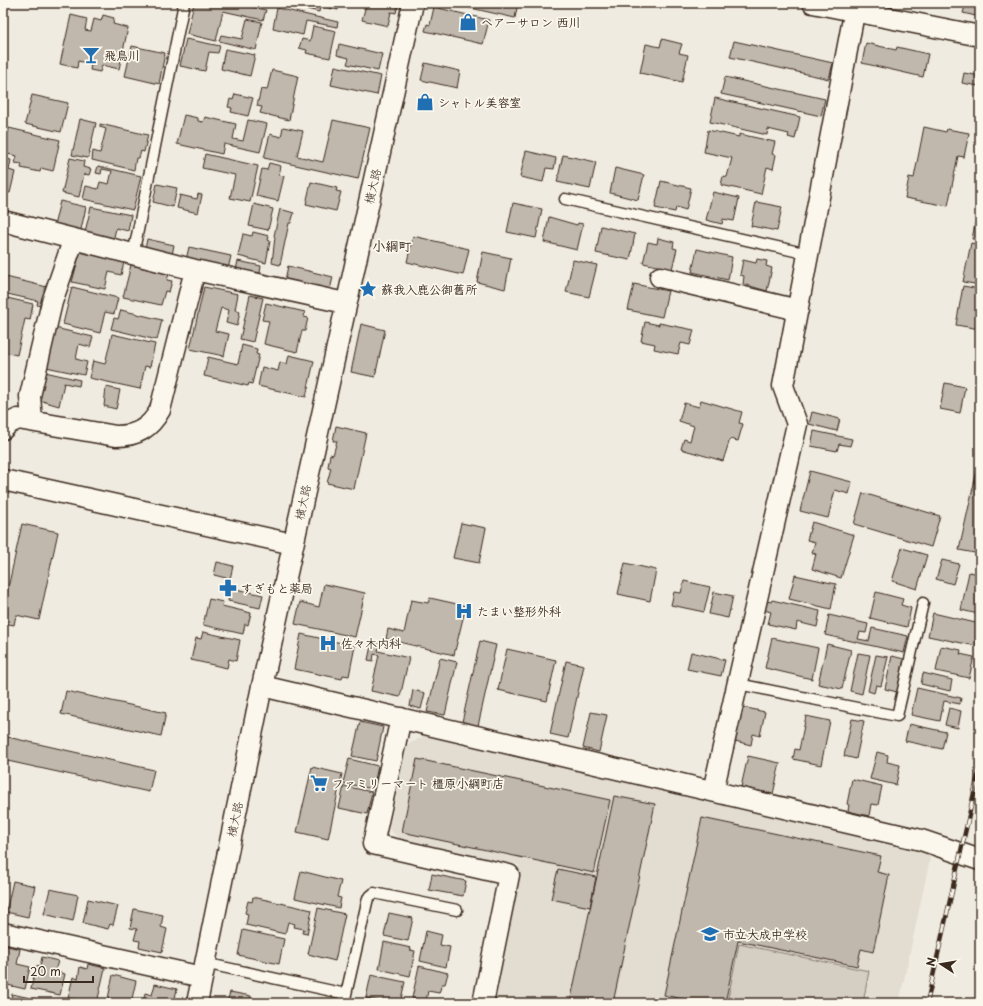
<svg xmlns="http://www.w3.org/2000/svg" width="983" height="1006" font-family="'Playpen Sans','Klee One',sans-serif">
	<style>
		.built { fill: #e2dcd1 }
		.green { fill: #d5cec3; stroke: #887c70 }
		.building { fill: #c0b8ad; stroke: #3b2a1e }
		.lines { fill: none; stroke-linecap: round; stroke-linejoin: round }
		.lane-casing { stroke: #3b2a1e; stroke-width: 13 }
		.street-casing { stroke: #3b2a1e; stroke-width: 23 }
		.lane { stroke: #fbf7ec; stroke-width: 10 }
		.street { stroke: #fbf7ec; stroke-width: 20 }
		.rail-casing { stroke: #3b2a1e; stroke-width: 4.5 }
		.rail { stroke: #fbf7ec; stroke-width: 3; stroke-dasharray: 9; stroke-linecap: butt }
		.labels { text-anchor: middle; dominant-baseline: central; stroke-width: 3.5; stroke-linejoin: round; paint-order: stroke }
		.poi-label { font-size: 12px; font-weight: bold; fill: #3b2a1e; stroke: #fbf7ec; text-anchor: start }
		.street-label { font-size: 12px; fill: #3b2a1e; stroke: #fbf7ec }
		.neighbourhood-label { font-size: 13px; font-weight: bold; fill: #3b2a1e; stroke: #fbf7ec }
	</style>
	<rect width="100%" height="100%" fill="#f0ebe0"/>
	<filter id="ink" filterUnits="userSpaceOnUse"><feTurbulence type="fractalNoise" baseFrequency=".025" numOctaves="2"/><feDisplacementMap in="SourceGraphic" scale="8" xChannelSelector="R" yChannelSelector="G"/><feConvolveMatrix kernelMatrix="1 2 1 2 8 2 1 2 1" color-interpolation-filters="sRGB"/></filter>
	<g filter="url(#ink)">
		<path class="built" d="M428,734L931,854L899,1003H491L519,865L400,840L389,829L407,745Z"/>
		<path class="green" d="M739,944L869,971L863,1003H727Z"/>
		<path class="building" d="M194,3H235L266,10L263,20L223,11L216,41L187,34Z
			M282,3H339L338,10L320,6L319,12Z
			M355,3H389L398,5L396,13L391,12L388,26L362,20L366,5Z
			M453,3H518L515,18L453,4Z
			M966,3H980V17L963,13Z
			M434,7L489,20L483,44L425,31L427,24L430,25Z
			M277,8L338,22L337,27L306,21L303,35L273,28Z
			M71,15L87,19L85,30L91,31L94,19L101,21L103,15L114,18L113,24L128,28L119,69L102,65L100,72L90,70L91,64L78,61L77,68L60,64Z
			M247,19L262,22L256,50L219,41L221,35L242,39Z
			M313,26L336,31L330,58L306,53L307,50L299,48L302,39L310,41Z
			M186,39L220,46L218,53L209,52L205,71L180,66Z
			M662,39L682,44L679,53L688,55L682,82L640,73L646,44L660,47Z
			M734,41L833,63L829,79L730,57Z
			M866,43L896,50L897,47L928,54L923,77L862,63Z
			M339,44L382,54L378,71L347,64L349,58L337,55Z
			M132,46L165,53L159,84L125,76Z
			M225,49L255,55L250,76L221,69Z
			M425,63L460,71L457,88L421,80Z
			M335,66L381,76L377,95L331,85Z
			M272,70L298,76L289,120L260,113L262,107L257,106L261,89L267,90Z
			M964,73L980,76L978,86L962,83Z
			M725,77L825,99L821,116L721,94Z
			M235,94L253,98L248,116L231,112L232,108L228,107L230,99L233,100Z
			M32,95L68,103L61,132L25,124Z
			M715,98L800,117L795,139L788,137L789,134L768,129L767,135L710,122Z
			M184,115L198,118V121L203,122L205,117L236,124L233,139L243,141L248,120L267,124L260,152L224,144L222,154L177,144Z
			M80,119L96,123L88,158L72,155Z
			M333,120L370,128L358,179L264,158L270,134L281,137L283,127L303,131L297,156L323,162Z
			M100,124L148,135L144,152L141,151L139,158H136L134,170L92,160L93,151L100,153L106,129L100,127Z
			M924,127L946,132L947,129L969,133L964,157L958,156L948,206L905,198L909,177L914,178Z
			M9,128L60,140L53,171L41,168L40,172L21,168L22,164L15,163L17,156L3,153Z
			M708,130L739,137V134L775,142L772,154L776,155L773,169L767,167L761,194L721,185L723,176L727,177L732,158L704,152Z
			M526,151L556,158L554,169L546,168L543,182L520,177Z
			M205,154L258,166L250,202L230,198L235,175L202,168Z
			M563,155L596,162L590,189L557,182Z
			M3,158L11,160L9,170L15,172L10,193L4,192L3,195Z
			M70,158L84,161L83,167L91,169L89,175L84,174L79,197L62,193Z
			M269,163L281,166L279,175L284,176L278,201L256,196L262,169L267,170Z
			M98,166L141,176L133,210L83,199L86,186L98,189L100,182L109,184L112,171L102,169L101,174L96,173Z
			M615,168L644,175L638,200L610,193Z
			M661,181L691,188L686,210L676,207L675,212L655,208Z
			M311,182L337,188L336,191L341,192L336,211L306,204Z
			M157,184L177,188L173,207L153,202Z
			M713,192L739,198L734,221L723,219L722,224L706,220Z
			M198,194L202,195L198,213L177,208L180,195L197,199Z
			M980,199V240L972,239Z
			M60,201L86,207L80,234L54,226Z
			M756,202L782,207L777,231L751,226Z
			M513,203L542,209L536,238L507,232Z
			M254,204L273,209L268,230L249,226Z
			M91,207L131,215L128,231L116,228L113,242L84,236Z
			M280,209L294,213L291,223H289L280,265L272,263L275,237L274,236Z
			M549,217L577,225L578,223L583,224L577,250L544,242Z
			M601,226L635,234L630,260L596,253Z
			M253,232L269,236L268,240L270,241L266,263L238,256L243,234L252,236Z
			M413,236L469,249L463,275L407,262Z
			M658,238L674,242L673,248L677,249L672,269L643,263L648,242L657,244Z
			M147,239L174,245L172,255L145,249Z
			M971,243L980,245V285L963,282Z
			M189,247L231,256L228,269L186,260Z
			M697,249L732,257L728,280L692,272Z
			M80,252L124,262L121,275L109,272L105,289L72,282Z
			M483,252L511,258L505,289L477,282Z
			M757,259L767,261L766,266L772,268L767,291L743,284L744,276L740,275L743,260L756,263Z
			M573,260L597,265L589,297L566,292Z
			M238,261L261,266L259,279L235,274Z
			M131,265L169,274L167,280L172,281L169,292L165,291L161,305L123,297Z
			M288,266L333,277L330,290L285,280Z
			M6,277L51,288L44,307L37,305L38,301L3,293Z
			M634,284L668,291L662,317L628,310Z
			M963,286L980,289V329L956,325Z
			M72,287L118,298L114,314L105,312L100,333L63,324Z
			M204,287L238,294L235,310L240,312L237,326L226,323L229,310L221,308L215,331L229,334L224,356L190,349Z
			M250,295L263,298L253,342L240,339Z
			M3,297L33,304L30,320L25,319L17,355L3,352Z
			M266,303L305,312L304,317L308,318L305,331H302L297,352L264,344L269,321L262,320Z
			M121,310L162,320L157,340L111,329L114,318L118,319Z
			M645,322L659,325V323L694,330L690,345L681,343L678,354L654,349L655,344L641,341Z
			M361,324L385,330L375,377L351,372Z
			M55,328L93,337L90,347L79,344L76,359L87,362L84,375L46,367Z
			M112,334L155,344L150,367L145,366L140,389L89,378L93,361L105,364Z
			M242,345L257,349L256,354L259,355L252,384L249,383L248,386L204,376L208,357L238,364Z
			M289,355L314,361L306,397L258,386L262,367L278,371L280,362L287,364Z
			M45,372L80,380L79,386L64,383L59,406L39,400Z
			M945,383L965,387L960,413L940,409Z
			M106,387L120,390L116,409L104,406Z
			M701,400L742,412L739,423L743,424L738,441L730,439L723,461L681,449L684,439L690,441L694,426L679,421L684,403L699,407Z
			M812,412L840,419L837,431L809,424Z
			M336,426L366,433L354,489L327,483L331,468L328,467L330,454L333,455L337,441H333Z
			M814,431L852,439L850,446L839,444L837,451L811,446Z
			M977,470L980,471V554L959,550Z
			M810,471L852,482L849,494L835,490L828,518L800,511Z
			M863,493L940,516L931,547L854,524Z
			M812,522L854,535L841,578L812,569L816,554L812,553L815,542L807,540Z
			M461,523L486,528L479,563L453,558Z
			M22,524L58,532L39,620L16,615L14,625L3,623V611Z
			M902,548L927,555L917,589L892,581Z
			M942,560L959,564L953,584L936,579Z
			M217,562L233,566L230,579L214,575Z
			M625,563L656,570L650,601L618,594Z
			M969,572L980,574V602L978,614L961,610Z
			M795,575L836,584L831,609L789,599Z
			M684,581L710,587L704,612L671,605L674,592L681,593Z
			M324,584L365,593L355,637L295,624L300,602L319,607Z
			M231,588L263,595L260,608L228,601Z
			M714,592L733,596L728,618L709,614Z
			M876,592L903,599L901,605L911,608L907,627L870,618Z
			M430,598L466,606L454,655L386,639L388,629L404,633L411,600L428,603Z
			M209,599L223,602L222,606L251,613L248,625L245,624L243,634L203,625Z
			M772,600L820,611L817,627L797,622L796,630L768,624L771,612L764,610L766,601L771,602Z
			M933,613L980,624L976,646L928,636Z
			M829,615L868,624L866,633L860,632L858,639L869,641L872,628L908,636L904,653L825,635Z
			M203,632L240,640L236,661L229,659L227,668L191,660L196,638L201,639Z
			M301,634L355,646L349,676L343,675L342,679L294,669Z
			M772,638L818,648L812,679L765,668Z
			M372,641L380,643L378,651L409,658L400,697L371,691L379,655L374,654L373,661L368,660Z
			M480,641L496,645L478,726L462,722Z
			M827,644L851,650L842,689L818,684Z
			M941,646L961,650L960,654L974,657L969,678L936,671Z
			M507,649L556,660L547,701L498,690Z
			M691,652L725,660L721,676L687,669Z
			M858,653L870,655L862,694L850,691Z
			M876,655L888,657L881,686L876,685L874,693L868,691Z
			M892,656L904,659L897,692L885,689Z
			M440,658L457,662L445,715L427,712Z
			M566,661L584,665L568,738L550,734Z
			M923,673L952,680L950,691L921,684Z
			M917,688L961,698L960,704L944,701L940,721L911,715Z
			M413,690L425,693L421,709L410,706Z
			M66,691L166,713L161,736L61,714Z
			M742,707L765,712L760,736L753,734L751,745L735,741Z
			M949,708L961,711L958,728L945,725Z
			M591,712L607,715L599,752L583,748Z
			M806,716L830,721L821,765L793,759L795,749L799,750Z
			M852,719L864,721L856,759L844,756Z
			M360,722L383,727L376,761L352,756Z
			M909,724L946,732L942,749L905,741Z
			M3,736L154,770L149,792L3,760Z
			M877,752L888,755L887,762L900,765L896,785L870,779Z
			M748,756L780,763L773,794L741,787Z
			M349,759L378,766L373,789L343,783Z
			M417,759L610,800L594,873L402,832Z
			M312,767L342,774L328,839L297,832Z
			M852,779L882,786L878,805L871,804L869,816L848,811L849,805L847,804Z
			M344,786L372,792L367,814L339,808Z
			M614,796L655,804L613,1003H570Z
			M702,818L881,856L877,872L889,875L873,952L861,949L857,966L738,941L725,1003H701L664,995Z
			M558,869L596,877L590,907L551,899Z
			M301,871L341,881L337,897L341,898L339,908L295,898Z
			M432,874L466,881L463,896L429,890Z
			M13,881L35,886L28,917L6,912Z
			M50,889L78,895L73,921L44,914Z
			M253,897L312,910L307,934L302,933L304,929L294,927L295,924L288,922L285,934L246,925L248,914L245,913L248,901L252,902Z
			M88,899L118,906L113,925L110,924L108,929L83,923Z
			M318,908L345,914L335,961L308,954Z
			M134,909L163,915L161,927L167,929L162,952L139,947L140,941L134,940L137,929L130,928Z
			M389,913L413,918L408,941L384,936Z
			M243,930L284,939L279,964L238,955Z
			M426,931L442,935L440,945L450,947L446,967L420,961Z
			M384,942L411,948L410,950L415,951L410,976L379,969Z
			M3,945L20,949L17,964L30,967L25,989L3,984Z
			M42,957L58,961L55,971L65,974L60,995L31,989L36,966L40,967Z
			M88,964L105,968L97,1003L68,998L73,977L78,979L80,967L87,969Z
			M419,966L448,973L445,984H442L439,993L428,991L426,1001L412,998Z
			M113,975L136,981L131,1003H107Z
			M371,975L405,982L400,1003H388L366,998Z
			M155,984L177,989L174,1003H143L145,993L152,995Z
			M3,991L7,992L5,1003H3Z
			M230,992L251,996L249,1003H227Z
			M12,994L39,1000L38,1003H10Z
			M261,1000L273,1003H260Z"/>
		<g class="lines">
			<g class="lane-casing">
				<path id="lane" d="M565,199L808,254
					M133,255L184,3
					M738,684L897,716L923,603
					M204,963L346,994
					M344,1003L368,898L374,893L457,910"/>
			</g>
			<g class="street-casing">
				<path id="street" d="M813,3L980,36
					M3,221L195,270L345,303
					M660,277L798,310
					M32,421L30,396L52,302L73,241
					M3,429L8,424L18,419L116,436C137,436 150,428 160,410L195,270
					M3,480L293,544
					M262,686L921,840L980,860
					M401,718L373,844L509,875L483,1003
					M713,791L797,424L783,386L856,3
					M3,933L202,977
					M197,1003L262,686L413,3"/>
			</g>
			<use href="#lane" class="lane"/>
			<use href="#street" class="street"/>
			<g class="rail-casing">
				<path id="rail" d="M927,1003L980,766"/>
			</g>
			<use href="#rail" class="rail"/>
		</g>
	</g>
	<defs>
		<g id="shop-bare" transform="scale(1.38)"><path d="M-5-2.5h2.3a2.7 3.5 0 0 1 5.4 0H5L5.5 6h-11ZM-1.5-2.5h3a1.5 2.3 0 0 0-3 0Z" fill="#1f6fb2" stroke="#fbf7ec" stroke-width="2.5" paint-order="stroke"/></g>
		<g id="bar-bare" transform="scale(1.38)"><path d="M-6-5H6L.8 .8V4.5H3.5V6h-7V4.5H-.8V.8Z" fill="#1f6fb2" stroke="#fbf7ec" stroke-width="2.5" paint-order="stroke"/></g>
		<g id="sight-bare" transform="scale(1.38)"><path d="M0-6L1.8-2.2L6-1.7L2.9 1.2L3.7 5.4L0 3.3L-3.7 5.4L-2.9 1.2L-6-1.7L-1.8-2.2Z" fill="#1f6fb2" stroke="#fbf7ec" stroke-width="2.5" paint-order="stroke"/></g>
		<g id="pharmacy-bare" transform="scale(1.38)"><path d="M-2-6h4v4h4v4h-4v4h-4v-4h-4v-4h4Z" fill="#1f6fb2" stroke="#fbf7ec" stroke-width="2.5" paint-order="stroke"/></g>
		<g id="hospital-bare" transform="scale(1.38)"><path d="M-5-5h3v3.5h4V-5h3V5h-3V1.5h-4V5h-3Z" fill="#1f6fb2" stroke="#fbf7ec" stroke-width="2.5" paint-order="stroke"/></g>
		<g id="supermarket-bare" transform="scale(1.38)"><path d="M-6-5.5h2.5l.6 2H6L4.5 2H-2.5L-4.4-4H-6ZM-1.5 3.2a1.3 1.3 0 1 0 .1 0ZM3 3.2a1.3 1.3 0 1 0 .1 0Z" fill="#1f6fb2" stroke="#fbf7ec" stroke-width="2.5" paint-order="stroke"/></g>
		<g id="school-bare" transform="scale(1.38)"><path d="M0-5L7-2L0 1L-7-2ZM-4 1L0 2.5L4 1V4Q0 6-4 4Z" fill="#1f6fb2" stroke="#fbf7ec" stroke-width="2.5" paint-order="stroke"/></g>
	</defs>
	<g fill-rule="evenodd">
		<use href="#shop-bare" x="468" y="22"/>
		<use href="#bar-bare" x="91" y="55"/>
		<use href="#shop-bare" x="425" y="102"/>
		<use href="#sight-bare" x="368" y="289"/>
		<use href="#pharmacy-bare" x="228" y="588"/>
		<use href="#hospital-bare" x="464" y="611"/>
		<use href="#hospital-bare" x="328" y="643"/>
		<use href="#supermarket-bare" x="319" y="783"/>
		<use href="#school-bare" x="710" y="934"/>
	</g>
	<g class="labels">
		<g class="poi-label">
			<text x="481" y="22">ヘアーサロン 西川</text>
			<text x="104" y="55">飛鳥川</text>
			<text x="438" y="102">シャトル美容室</text>
			<text x="381" y="289">蘇我入鹿公御舊所</text>
			<text x="241" y="588">すぎもと薬局</text>
			<text x="477" y="611">たまい整形外科</text>
			<text x="341" y="643">佐々木内科</text>
			<text x="332" y="783">ファミリーマート 橿原小綱町店</text>
			<text x="723" y="934">市立大成中学校</text>
		</g>
		<g class="street-label">
			<text transform="translate(372 186) rotate(-77)">横大路</text>
			<text transform="translate(302 502) rotate(-78)">横大路</text>
			<text transform="translate(234 819) rotate(-78)">横大路</text>
		</g>
		<g class="neighbourhood-label">
			<text x="392" y="245">小綱町</text>
		</g>
	</g>
	<rect width="983" height="1006" fill="none" stroke="#fbf7ec" stroke-width="16"/>
	<rect x="8" y="8" width="967" height="990" fill="none" stroke="#3b2a1e" stroke-width="1.5" filter="url(#ink)"/>
	<g transform="translate(941 964) rotate(282)" stroke="#fbf7ec" stroke-width="3" paint-order="stroke">
	<path d="M0-3L7 15L0 10L-7 15Z" fill="#3b2a1e"/>
	<text y="-6" font-size="11" font-weight="bold" text-anchor="middle" fill="#3b2a1e">N</text>
	</g>
	<path d="M24 976v6h69v-6" fill="none" stroke="#3b2a1e" stroke-width="2"/>
	<text x="30" y="976" font-size="12" fill="#3b2a1e" stroke="#fbf7ec" stroke-width="3" paint-order="stroke">20 m</text>
</svg>
